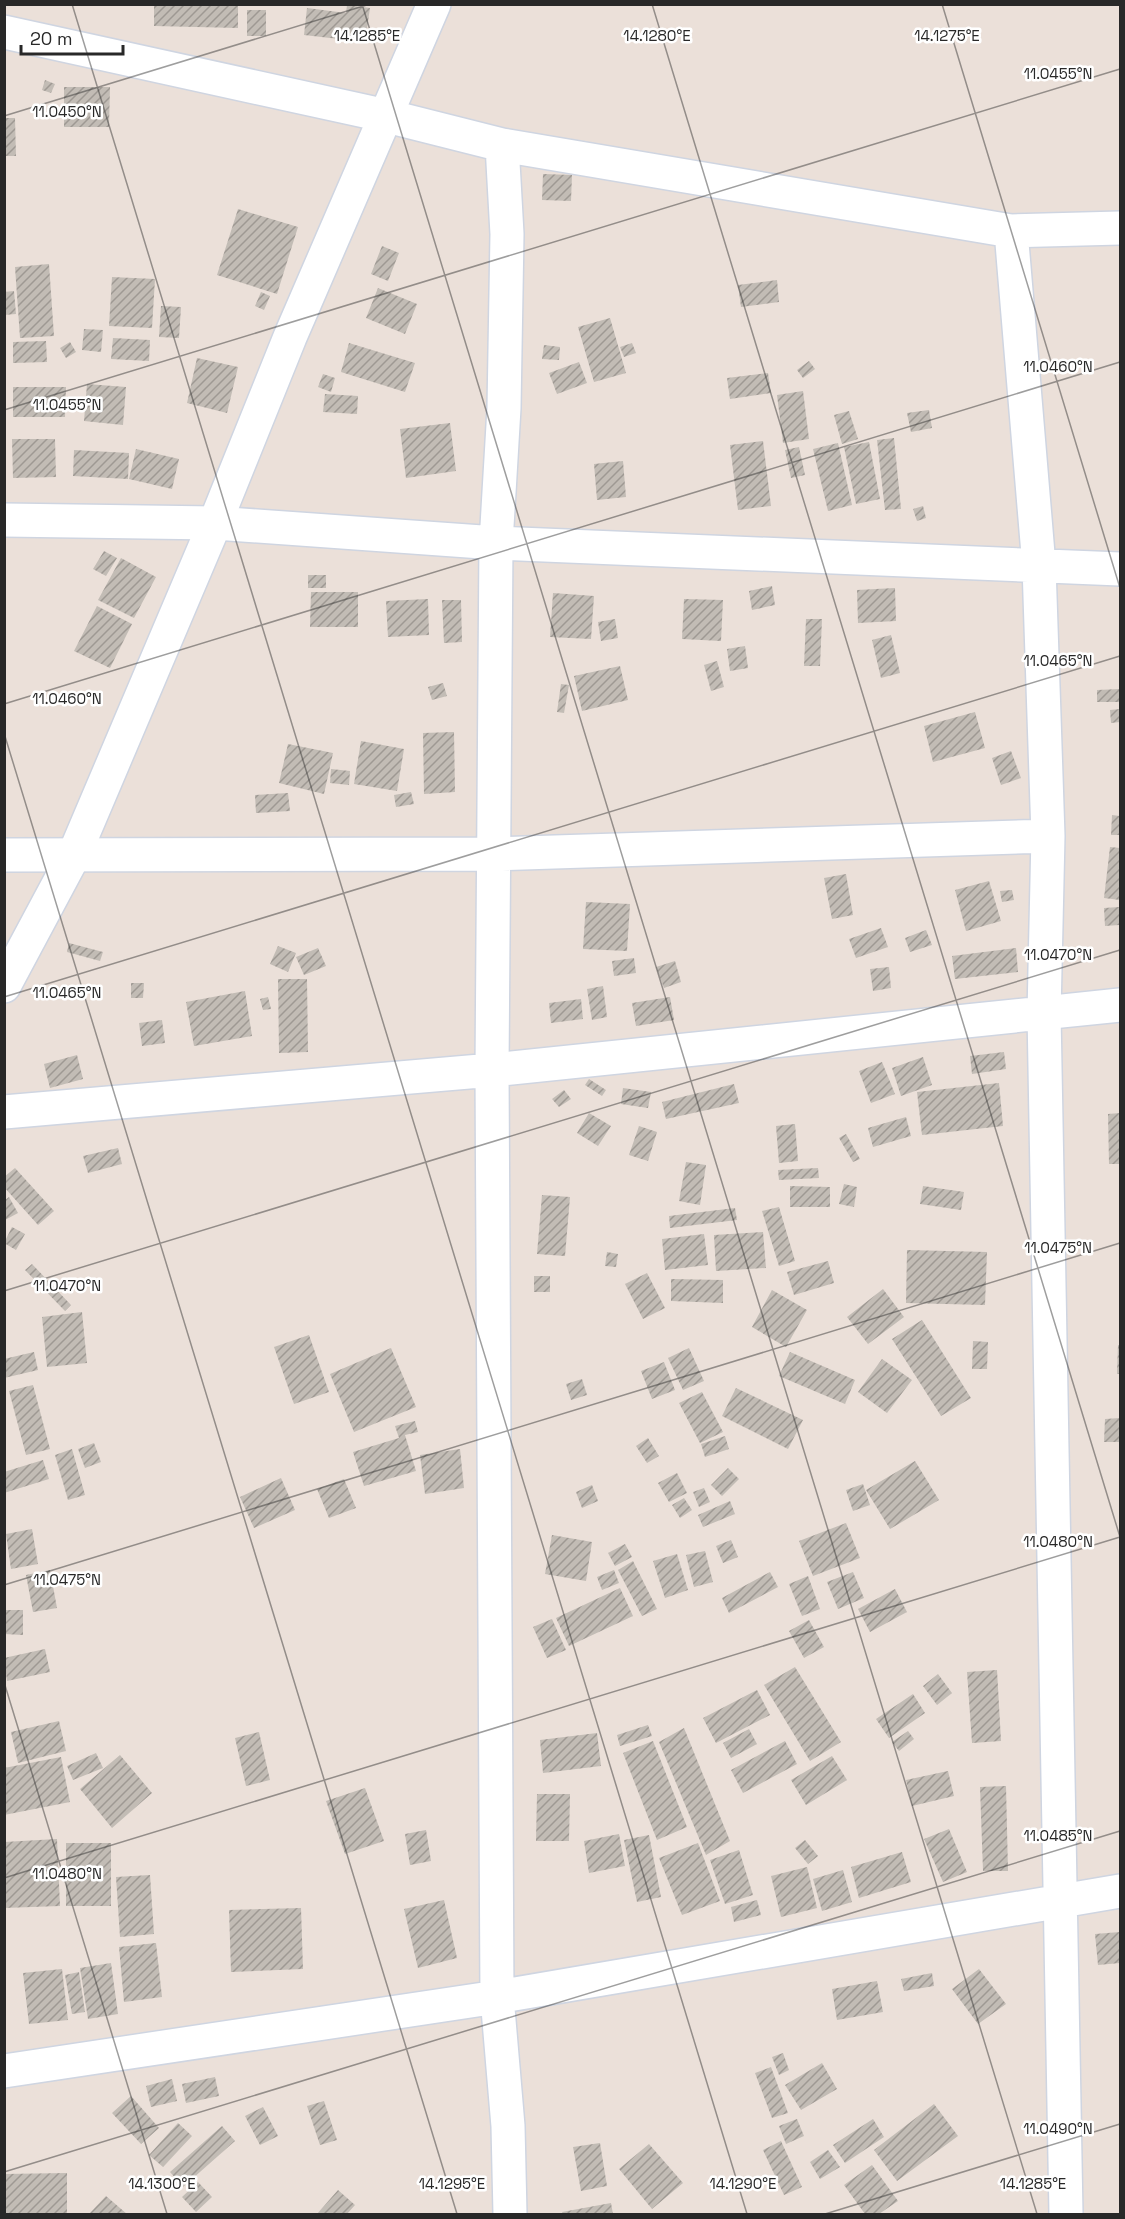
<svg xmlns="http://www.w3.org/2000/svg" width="1125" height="2219" font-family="'Space Grotesk',sans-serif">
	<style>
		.building { fill: url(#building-hatch) }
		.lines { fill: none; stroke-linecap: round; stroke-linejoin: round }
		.street-casing { stroke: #cfd5e1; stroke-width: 36 }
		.secondary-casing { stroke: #cfd5e1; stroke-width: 36 }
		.street { stroke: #fff; stroke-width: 33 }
		.secondary { stroke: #fff; stroke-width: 33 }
		.ticks { fill: none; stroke: #282828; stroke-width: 1.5; stroke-opacity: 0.45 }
		.ticks-label { font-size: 15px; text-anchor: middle; fill: #282828; stroke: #fff; stroke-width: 5; stroke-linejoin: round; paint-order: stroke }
	</style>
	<defs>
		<pattern id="building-hatch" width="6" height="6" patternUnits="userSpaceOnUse" patternTransform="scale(1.5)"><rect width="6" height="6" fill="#c2bcb5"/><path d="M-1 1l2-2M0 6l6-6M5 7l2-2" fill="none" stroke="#9e9993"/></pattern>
	</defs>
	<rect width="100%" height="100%" fill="#ebe0d9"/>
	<path class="building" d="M154,4L238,5V28L154,26Z
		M347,5L370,8L365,42L304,35L307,8L346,13Z
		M247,10H266V36H247Z
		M45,80L55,84L51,93L42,90Z
		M64,87H110L109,127H64Z
		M4,118H15L16,156H4Z
		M543,174L572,175L571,201L542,200Z
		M238,209L298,227L277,294L217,275Z
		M382,246L399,253L388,281L371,274Z
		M49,264L54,336L20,338L15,267Z
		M112,277L155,279L152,328L109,326Z
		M777,280L779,302L741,307L738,285Z
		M378,288L417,304L405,334L366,318Z
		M14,291L16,314L4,315V292Z
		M261,292L270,296L264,310L255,306Z
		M161,306L181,307L179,338L159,337Z
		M610,318L626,373L594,382L578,327Z
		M84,329L103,330L101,352L82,350Z
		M113,338L150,340L149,361L111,359Z
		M46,341L47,362L13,363V342Z
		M70,342L76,352L66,358L60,348Z
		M349,343L415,363L405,392L341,372Z
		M632,343L636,353L624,357L620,347Z
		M544,345L560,347L559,360L542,359Z
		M197,358L238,367L227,413L187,403Z
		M809,361L815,369L803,378L797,370Z
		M579,362L587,383L557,394L549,373Z
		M768,373L771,393L730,399L727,378Z
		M323,374L335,378L331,392L318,387Z
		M87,384L126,387L123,425L84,421Z
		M13,387H66L65,417H13Z
		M803,391L809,439L783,443L777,395Z
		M325,394L358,396L357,414L323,412Z
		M929,410L932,428L911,432L907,413Z
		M849,411L858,439L842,444L834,415Z
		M450,423L456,471L406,478L400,429Z
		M894,438L901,509L885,510L877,440Z
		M12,439H55L56,477L13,478Z
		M763,441L771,506L738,510L730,445Z
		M869,442L880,499L856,504L844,447Z
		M838,443L852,505L828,511L813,449Z
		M799,447L805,475L791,478L785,450Z
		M136,449L179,459L172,489L129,479Z
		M74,450L129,453L128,479L73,476Z
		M623,461L626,497L597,500L594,464Z
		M923,506L926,518L917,521L913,509Z
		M104,551L117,558L106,576L93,569Z
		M121,558L156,577L134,618L98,600Z
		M308,575H326V588H308Z
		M772,586L775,605L752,610L749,591Z
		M895,588L896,621L858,623L857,590Z
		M311,592H358V627H310Z
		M553,593L594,596L591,639L550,637Z
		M428,599L429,635L388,637L386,601Z
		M684,599L723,600L721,641L682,639Z
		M442,600H461L462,642L444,643Z
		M97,606L132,624L110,668L74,651Z
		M615,619L618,638L601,641L598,622Z
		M806,619H822L820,666H804Z
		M891,635L900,673L881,678L872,640Z
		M745,646L748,668L730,671L727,649Z
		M717,661L724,687L711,691L704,665Z
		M620,666L628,700L582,711L574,676Z
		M443,683L447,696L432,700L428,687Z
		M561,684L569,685L564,713L557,712Z
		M1120,689V702H1097V690Z
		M1120,709V722L1111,723L1110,710Z
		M975,712L985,748L933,762L924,726Z
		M454,732L455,792L424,794L423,733Z
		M361,741L404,749L397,791L354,784Z
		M288,744L333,753L324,794L279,783Z
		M1011,751L1021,778L1001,785L992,758Z
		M331,769L350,771L349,785L330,783Z
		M411,792L414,804L396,807L394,795Z
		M288,793L290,811L256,813L255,795Z
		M1112,815L1120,816V835H1111Z
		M1110,847L1120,848V900L1104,898Z
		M846,874L853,915L832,919L824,878Z
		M989,881L1001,921L966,931L955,890Z
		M1012,890L1014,900L1002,902L1000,891Z
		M586,902L630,904L627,951L583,949Z
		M1119,907V925L1105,926L1104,908Z
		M881,928L888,947L856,958L849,939Z
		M926,930L932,945L910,952L905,938Z
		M69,943L103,952L100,961L67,952Z
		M278,946L296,953L288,972L270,964Z
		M318,948L326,966L304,975L296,957Z
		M1016,948L1018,972L955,979L952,956Z
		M634,958L636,973L614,976L612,961Z
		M675,961L681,982L664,988L656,967Z
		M889,967L891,988L873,991L870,969Z
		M278,979H307L308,1052L279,1053Z
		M131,983H144L143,998H131Z
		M603,986L607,1017L592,1020L587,989Z
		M245,991L252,1036L194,1046L186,1002Z
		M268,997L271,1009L263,1010L260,999Z
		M670,997L674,1020L636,1026L632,1003Z
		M581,999L583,1019L551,1023L549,1003Z
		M162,1020L165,1043L142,1046L139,1023Z
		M1004,1052L1006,1069L972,1074L970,1056Z
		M77,1055L83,1079L50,1088L44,1064Z
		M923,1057L932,1085L901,1096L892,1068Z
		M882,1062L895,1094L871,1103L859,1071Z
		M589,1079L606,1090L602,1096L585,1085Z
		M999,1083L1003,1126L922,1135L917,1092Z
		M734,1084L739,1103L666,1119L662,1102Z
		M623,1088L651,1092L648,1108L621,1104Z
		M564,1090L571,1099L559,1107L552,1099Z
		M589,1113L611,1126L598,1146L577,1133Z
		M1120,1113V1164H1109L1108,1114Z
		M906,1117L911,1136L873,1147L868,1128Z
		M795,1124L798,1161L779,1163L776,1126Z
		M639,1126L657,1132L648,1161L629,1155Z
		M846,1134L860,1159L853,1162L839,1138Z
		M118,1148L122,1164L88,1173L83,1156Z
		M686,1162L706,1165L700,1205L679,1201Z
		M15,1168L54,1211L38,1225L4,1187V1177Z
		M818,1168L819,1178L779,1180L778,1170Z
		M844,1184L857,1187L854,1207L839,1204Z
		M790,1186L830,1187V1207H790Z
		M923,1186L964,1192L961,1210L920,1204Z
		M542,1195L570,1197L565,1256L537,1254Z
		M9,1197L18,1213L5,1220V1200Z
		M779,1207L795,1261L779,1266L762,1211Z
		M735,1208L737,1220L670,1228L669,1216Z
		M12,1227L25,1234L16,1250L4,1243Z
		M763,1232L766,1268L716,1271L714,1235Z
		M704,1234L708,1265L665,1270L662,1239Z
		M907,1250L987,1252L985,1305L906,1303Z
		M607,1252L618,1254L616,1267L605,1266Z
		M828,1261L834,1283L794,1295L787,1272Z
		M32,1264L71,1305L65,1311L25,1270Z
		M647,1273L665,1308L643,1319L625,1284Z
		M534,1276H550V1292H534Z
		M671,1279L723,1280V1303L671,1301Z
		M883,1289L904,1317L868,1344L847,1317Z
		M772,1290L807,1310L786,1347L752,1327Z
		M82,1312L87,1363L47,1367L42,1317Z
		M922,1320L971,1398L941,1416L892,1339Z
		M309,1335L329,1392L294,1404L274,1347Z
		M973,1341L988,1342L987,1369H972Z
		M1118,1345H1120V1374H1117Z
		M391,1348L416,1407L354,1432L330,1374Z
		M689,1348L704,1381L683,1390L668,1358Z
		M34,1352L38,1370L4,1378V1359Z
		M790,1352L855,1380L845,1404L779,1376Z
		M882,1359L912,1380L887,1413L858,1392Z
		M664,1362L675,1390L652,1399L641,1371Z
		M582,1379L587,1395L571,1400L566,1384Z
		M33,1385L50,1449L26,1455L9,1391Z
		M736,1388L803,1420L788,1449L722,1416Z
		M702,1392L723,1432L700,1443L679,1403Z
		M1120,1418V1442H1104L1105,1419Z
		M415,1421L418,1432L405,1435L416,1471L364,1486L353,1452L399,1438L395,1426Z
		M725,1436L729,1449L705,1457L701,1444Z
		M648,1438L659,1456L647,1463L636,1446Z
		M94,1443L101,1462L85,1468L78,1449Z
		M72,1449L85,1495L68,1500L55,1455Z
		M460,1449L464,1488L425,1494L420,1455Z
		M43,1460L49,1479L4,1493V1472Z
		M915,1461L939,1500L890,1529L866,1490Z
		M728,1468L739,1479L722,1496L711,1485Z
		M677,1473L687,1493L669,1502L658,1483Z
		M281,1478L295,1510L254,1528L240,1497Z
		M344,1479L356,1508L329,1518L317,1489Z
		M863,1484L870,1505L853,1511L846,1490Z
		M592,1485L598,1501L582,1508L576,1492Z
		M704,1488L710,1502L699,1507L693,1492Z
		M684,1498L692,1510L680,1518L672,1505Z
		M730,1501L735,1514L703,1527L698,1515Z
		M846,1523L860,1558L813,1576L799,1541Z
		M32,1529L38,1564L11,1569L6,1534Z
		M552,1535L592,1542L586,1581L545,1574Z
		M731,1540L738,1557L723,1563L716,1546Z
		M625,1544L632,1557L615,1566L608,1553Z
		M705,1551L713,1582L694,1587L686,1555Z
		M677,1554L688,1590L665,1598L653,1561Z
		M633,1561L657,1609L642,1616L618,1570Z
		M50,1570L57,1608L33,1612L26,1575Z
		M614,1570L619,1583L602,1590L597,1577Z
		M770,1572L778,1587L729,1613L722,1598Z
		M853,1572L864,1598L838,1609L827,1582Z
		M808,1576L820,1609L802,1616L789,1584Z
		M620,1588L633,1616L569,1646L556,1618Z
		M895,1589L907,1612L870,1632L858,1609Z
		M4,1610H23V1635L4,1634Z
		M552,1619L566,1650L547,1658L533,1627Z
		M809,1620L824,1647L804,1658L789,1631Z
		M45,1649L50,1672L7,1681L4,1658Z
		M795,1667L841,1742L810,1761L764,1685Z
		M997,1670L1001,1741L972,1743L967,1672Z
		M938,1674L952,1693L937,1705L923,1686Z
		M757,1690L770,1715L716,1743L703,1718Z
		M913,1694L925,1713L889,1738L876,1719Z
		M59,1721L66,1751L18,1763L11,1732Z
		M648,1725L652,1736L620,1746L617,1735Z
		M684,1728L730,1841L706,1855L659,1742Z
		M749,1729L757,1744L731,1758L723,1743Z
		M908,1731L914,1739L899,1751L892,1742Z
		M259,1732L270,1780L246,1786L235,1738Z
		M597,1733L601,1766L543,1773L540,1740Z
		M653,1741L687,1827L657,1840L623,1753Z
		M785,1741L797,1764L743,1793L731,1770Z
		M96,1753L103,1768L73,1780L67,1766Z
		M120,1755L152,1793L112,1828L80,1789Z
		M832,1756L847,1780L806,1805L791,1780Z
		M61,1757L70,1802L4,1815V1768Z
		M948,1771L954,1796L912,1806L906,1780Z
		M1006,1786L1008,1871H983L980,1787Z
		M365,1788L384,1841L345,1854L326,1801Z
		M537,1794H570L569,1841H536Z
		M949,1829L967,1872L943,1882L924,1839Z
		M426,1830L431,1861L410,1865L405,1834Z
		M619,1834L625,1866L589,1873L584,1841Z
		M649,1835L661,1897L637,1902L624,1840Z
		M57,1839L60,1906L4,1908V1842Z
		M805,1840L818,1856L808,1864L795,1848Z
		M66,1843H111V1906H66Z
		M698,1843L720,1901L682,1915L659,1858Z
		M739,1850L753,1895L725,1904L710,1860Z
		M902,1852L911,1882L859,1898L851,1867Z
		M807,1867L817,1908L781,1917L771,1876Z
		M843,1870L852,1902L822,1911L813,1879Z
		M150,1875L154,1934L120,1937L116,1877Z
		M444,1900L457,1958L418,1968L404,1909Z
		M757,1900L761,1915L734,1922L731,1907Z
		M301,1908L303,1969L231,1972L229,1910Z
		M1120,1932V1963L1098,1965L1095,1934Z
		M156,1943L162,1997L124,2002L119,1947Z
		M111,1963L118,2014L88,2019L80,1968Z
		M62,1969L68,2020L29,2024L23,1973Z
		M979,1969L1006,2004L978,2024L952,1989Z
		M79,1972L85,2012L72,2014L65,1975Z
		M932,1973L934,1986L904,1991L901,1979Z
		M877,1981L883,2012L837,2020L832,1989Z
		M783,2053L789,2070L779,2075L772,2057Z
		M822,2063L837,2089L801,2110L785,2085Z
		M771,2067L788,2113L772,2118L755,2073Z
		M215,2077L219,2096L186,2103L182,2084Z
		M172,2079L177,2101L151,2107L146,2086Z
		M131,2096L159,2128L141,2144L112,2113Z
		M324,2101L337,2140L320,2145L307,2106Z
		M934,2104L958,2136L897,2181L874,2150Z
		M263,2107L278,2136L260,2145L245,2116Z
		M797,2119L804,2136L786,2144L779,2126Z
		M873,2119L884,2137L845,2163L833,2145Z
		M178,2123L192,2136L163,2167L149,2155Z
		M222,2126L235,2141L183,2187L170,2172Z
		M781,2141L802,2187L784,2195L763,2150Z
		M600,2143L607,2186L581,2191L573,2147Z
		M649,2144L683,2183L652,2209L619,2169Z
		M828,2150L840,2167L820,2179L810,2162Z
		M872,2165L898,2201L879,2214H865L844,2185Z
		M67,2173V2214H4V2174Z
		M198,2182L212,2197L196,2212L182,2197Z
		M338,2190L355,2205L347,2214H317Z
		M106,2196L127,2214H89Z
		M611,2203L613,2214H563L562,2212Z"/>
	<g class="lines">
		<g class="street-casing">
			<path id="street" d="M4,32L387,116L502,145L1011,231L1120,228
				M502,145L507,234L504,408L496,543L492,1070L497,1997L508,2126L510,2214
				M1011,231L1039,566L1048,836L1044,1013L1066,2214
				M4,520L215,523L496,543L1120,569
				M4,855L494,854L1048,836
				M4,1112L492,1070L1120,1005
				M4,2071L497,1997L1120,1891"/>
		</g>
		<g class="secondary-casing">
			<path id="secondary" d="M4,986L74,855L215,523L290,337L434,4"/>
		</g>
		<use href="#street" class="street"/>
		<use href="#secondary" class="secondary"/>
	</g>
	<path class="ticks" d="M72,4L747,2214M362,4L1037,2214M652,4L1120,1537M942,4L1120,588M4,116L370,4M4,410L1120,69M4,704L1120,362M4,733L457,2214M4,997L1120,656M4,1291L1120,950M4,1585L1120,1243M4,1682L167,2214M4,1878L1120,1537M4,2172L1120,1831M825,2214L1120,2124"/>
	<g class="ticks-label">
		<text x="367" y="41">14.1285°E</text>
		<text x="657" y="41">14.1280°E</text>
		<text x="947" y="41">14.1275°E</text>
		<text x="1058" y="79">11.0455°N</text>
		<text x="67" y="117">11.0450°N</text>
		<text x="1058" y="372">11.0460°N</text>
		<text x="67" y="410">11.0455°N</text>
		<text x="1058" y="666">11.0465°N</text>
		<text x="67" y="704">11.0460°N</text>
		<text x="1058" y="960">11.0470°N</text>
		<text x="67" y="998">11.0465°N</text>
		<text x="1058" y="1253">11.0475°N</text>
		<text x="67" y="1291">11.0470°N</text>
		<text x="1058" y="1547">11.0480°N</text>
		<text x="67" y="1585">11.0475°N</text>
		<text x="1058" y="1841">11.0485°N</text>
		<text x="67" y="1879">11.0480°N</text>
		<text x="1058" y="2134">11.0490°N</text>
		<text x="162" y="2189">14.1300°E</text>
		<text x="452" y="2189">14.1295°E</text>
		<text x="743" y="2189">14.1290°E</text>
		<text x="1033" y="2189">14.1285°E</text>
	</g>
	<rect width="1125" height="2219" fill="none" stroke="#282828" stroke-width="12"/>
	<path d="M21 45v9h102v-9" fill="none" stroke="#282828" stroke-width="3"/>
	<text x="30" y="45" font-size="18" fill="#282828" stroke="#ffffff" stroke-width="4.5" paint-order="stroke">20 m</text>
</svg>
